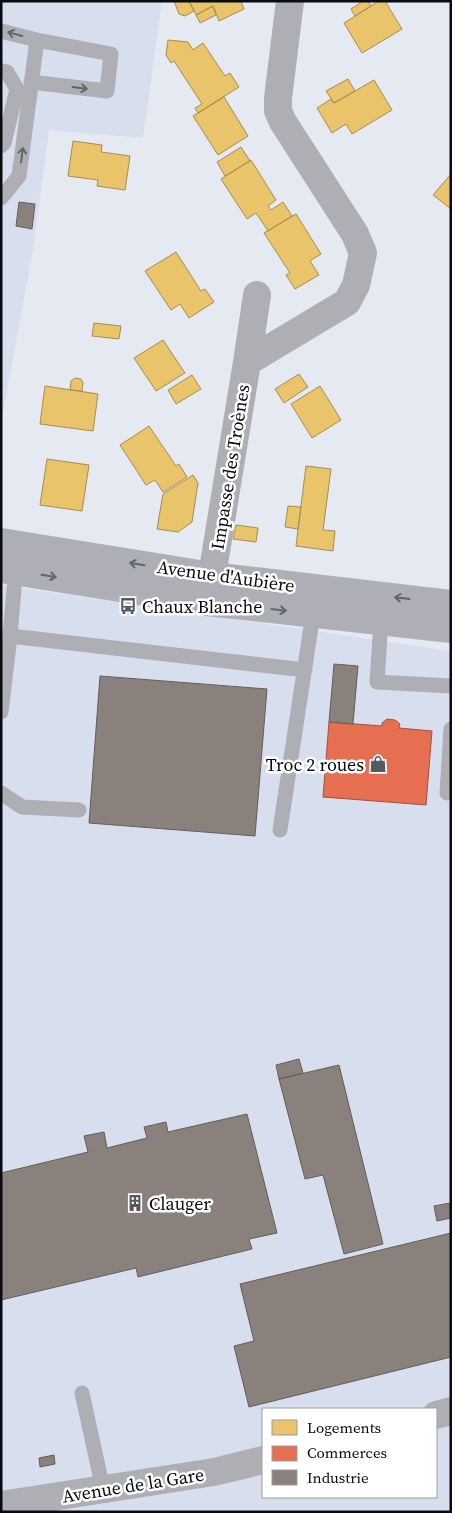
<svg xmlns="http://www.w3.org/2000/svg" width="452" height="1513" font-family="'Source Serif 4',serif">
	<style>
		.built { fill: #d7dfef; fill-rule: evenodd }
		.homes { fill: #e9c46a; stroke: #a68c4f }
		.shops { fill: #e76f51; stroke: #a4513e }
		.industry { fill: #8a817c; stroke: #635e5c }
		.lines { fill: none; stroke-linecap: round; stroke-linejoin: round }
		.service { stroke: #aeaeb5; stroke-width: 15 }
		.minor { stroke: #aeaeb5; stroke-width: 28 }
		.secondary { stroke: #adaeb6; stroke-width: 28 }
		.oneway { stroke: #64656b }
		.oneway2 { stroke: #63656c }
		.labels { text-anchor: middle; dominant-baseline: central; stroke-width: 5; stroke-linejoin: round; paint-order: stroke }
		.street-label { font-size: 18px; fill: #090b11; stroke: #fff }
		.poi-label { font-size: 18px; fill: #090b11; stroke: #fff; text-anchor: start }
	</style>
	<rect width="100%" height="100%" fill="#e5e9f2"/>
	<path class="built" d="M1,1H162L143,138L49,130L33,250L1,423Z
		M1,585L451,651V1512H1ZM263,1409H436V1497H263Z"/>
	<path class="homes" d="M189,1L194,11L185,16L179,14L174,1Z
		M189,1H241L244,9L219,21L213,6L196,15Z
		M363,1H368L371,6L355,16L351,9Z
		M379,1H385L402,29L362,53L344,23Z
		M213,6L216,15L200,23L196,15Z
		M168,40L188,42L193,50L203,43L225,76L230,73L239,87L198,113L195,108L202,104L174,61L171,63L166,55Z
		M348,79L355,91L334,103L326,91Z
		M374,80L392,110L352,134L346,124L332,133L317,108L331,99L334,103Z
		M224,97L248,136L218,155L193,116Z
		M73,141L102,145L101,152L130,156L125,190L97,186L98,180L68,176Z
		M241,147L250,161L225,176L217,162Z
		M251,160L276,200L268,206L271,210L283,202L292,216L268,231L256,213L247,219L221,179Z
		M451,174V209L433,195Z
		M296,214L321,254L310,261L319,275L295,289L286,275L290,273L264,233Z
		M176,252L201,291L205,289L214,302L189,318L180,304L171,310L145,271Z
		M94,323L121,326L119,339L92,336Z
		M163,340L185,373L156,391L134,358Z
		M299,374L308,387L284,403L275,389Z
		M192,375L201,389L176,404L168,390Z
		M75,378L81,379L83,383L82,391L70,390L71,381Z
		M45,386L98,394L93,431L40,424Z
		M320,386L341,420L312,438L291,404Z
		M149,426L176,466L179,464L187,477L163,492L155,480L146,485L120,445Z
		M47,459L89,465L82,511L40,505Z
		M306,466L331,469L323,530L335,531L333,551L296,546Z
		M193,475L198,483L192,522L178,532L157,529L163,494Z
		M288,506L301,507L298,529L285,527Z
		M236,525L258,528L256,542L233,539Z"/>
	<path class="shops" d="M387,719L395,720L400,724L399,728L432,731L426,805L323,797L329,722L382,726V723Z"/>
	<path class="industry" d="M19,202L35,204L32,229L16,226Z
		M334,664L358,666L353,724L329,722Z
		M100,676L267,689L255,836L89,823Z
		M299,1059L303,1073L279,1079L276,1065Z
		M339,1065L383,1244L344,1254L323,1175L305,1179L279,1079Z
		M247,1114L277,1233L249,1239L252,1249L138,1277L136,1268L1,1300V1173L88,1152L84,1136L104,1132L107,1148L147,1138L144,1127L166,1122L168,1132Z
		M450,1203L451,1218L437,1221L434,1206Z
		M451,1233V1357L249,1407L234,1346L254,1341L240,1284Z
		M54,1455L55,1464L40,1467L39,1458Z"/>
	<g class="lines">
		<path class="service" d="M1,31L37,40L111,54L107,91L31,82
			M1,71L7,72L17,89L4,143L1,146
			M1,198L19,176L37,40
			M381,621L377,682L451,686
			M10,636L16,565
			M1,712L10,636L305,670
			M1,793L22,807L79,810
			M447,793L451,729
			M280,830L314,607
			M82,1393L103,1489"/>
		<path class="minor" d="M247,362L257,295
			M208,600L247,362L347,302L356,285L363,253L355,234L283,122L278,111V98L290,1
			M436,1415L451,1411
			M1,1505L214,1472L263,1460"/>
		<path class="secondary" d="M1,542L212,576L451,604
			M1,569L207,602L451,629"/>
	</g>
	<defs><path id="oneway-shaft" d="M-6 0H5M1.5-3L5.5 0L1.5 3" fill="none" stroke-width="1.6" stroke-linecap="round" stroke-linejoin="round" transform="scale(1.25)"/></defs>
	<g class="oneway">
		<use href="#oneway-shaft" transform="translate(15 34) rotate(-165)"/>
		<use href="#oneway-shaft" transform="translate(80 88) rotate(7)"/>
		<use href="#oneway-shaft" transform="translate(22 155) rotate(-83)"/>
	</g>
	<g class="oneway2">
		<use href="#oneway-shaft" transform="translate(137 564) rotate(-171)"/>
		<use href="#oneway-shaft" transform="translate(49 576) rotate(9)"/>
		<use href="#oneway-shaft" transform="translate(402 598) rotate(-173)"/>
		<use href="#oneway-shaft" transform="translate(279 610) rotate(7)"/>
	</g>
	<defs>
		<g id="bus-bare" transform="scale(1.35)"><path d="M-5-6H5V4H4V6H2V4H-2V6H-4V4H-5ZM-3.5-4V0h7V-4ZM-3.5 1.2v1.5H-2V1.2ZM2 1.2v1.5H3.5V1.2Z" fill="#565960" stroke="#fff" stroke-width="2.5" paint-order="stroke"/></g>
		<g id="shop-bare" transform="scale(1.35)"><path d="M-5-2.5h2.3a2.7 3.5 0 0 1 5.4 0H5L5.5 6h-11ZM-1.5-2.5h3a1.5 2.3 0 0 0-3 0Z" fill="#565960" stroke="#fff" stroke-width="2.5" paint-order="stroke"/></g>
		<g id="building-bare" transform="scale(1.35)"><path d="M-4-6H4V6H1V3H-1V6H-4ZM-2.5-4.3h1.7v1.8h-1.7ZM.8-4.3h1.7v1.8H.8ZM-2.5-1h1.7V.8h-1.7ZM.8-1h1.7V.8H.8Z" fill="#565960" stroke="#fff" stroke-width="2.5" paint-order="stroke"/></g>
	</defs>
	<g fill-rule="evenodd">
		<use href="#bus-bare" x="128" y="606"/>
		<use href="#shop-bare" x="378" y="764"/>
		<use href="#building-bare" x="135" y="1203"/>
	</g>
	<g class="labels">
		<g class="street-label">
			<text transform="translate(230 467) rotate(-81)">Impasse des Troènes</text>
			<text transform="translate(226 576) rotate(8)">Avenue d'Aubière</text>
			<text transform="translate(133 1485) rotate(-9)">Avenue de la Gare</text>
		</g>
		<g class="poi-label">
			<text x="142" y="606">Chaux Blanche</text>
			<text x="364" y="764" text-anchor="end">Troc 2 roues</text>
			<text x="149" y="1203">Clauger</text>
		</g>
	</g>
	<rect width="452" height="1513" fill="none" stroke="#090b11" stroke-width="5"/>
	<rect x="262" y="1408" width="175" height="90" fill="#ffffff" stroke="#9d9da0"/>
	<rect x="272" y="1420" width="25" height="15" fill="#e9c46a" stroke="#9d9da0"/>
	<text x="307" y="1433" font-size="15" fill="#090b11">Logements</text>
	<rect x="272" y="1446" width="25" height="15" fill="#e76f51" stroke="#9d9da0"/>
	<text x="307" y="1458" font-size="15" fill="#090b11">Commerces</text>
	<rect x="272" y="1470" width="25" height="15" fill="#8a817c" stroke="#9d9da0"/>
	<text x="307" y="1483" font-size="15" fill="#090b11">Industrie</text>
</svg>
